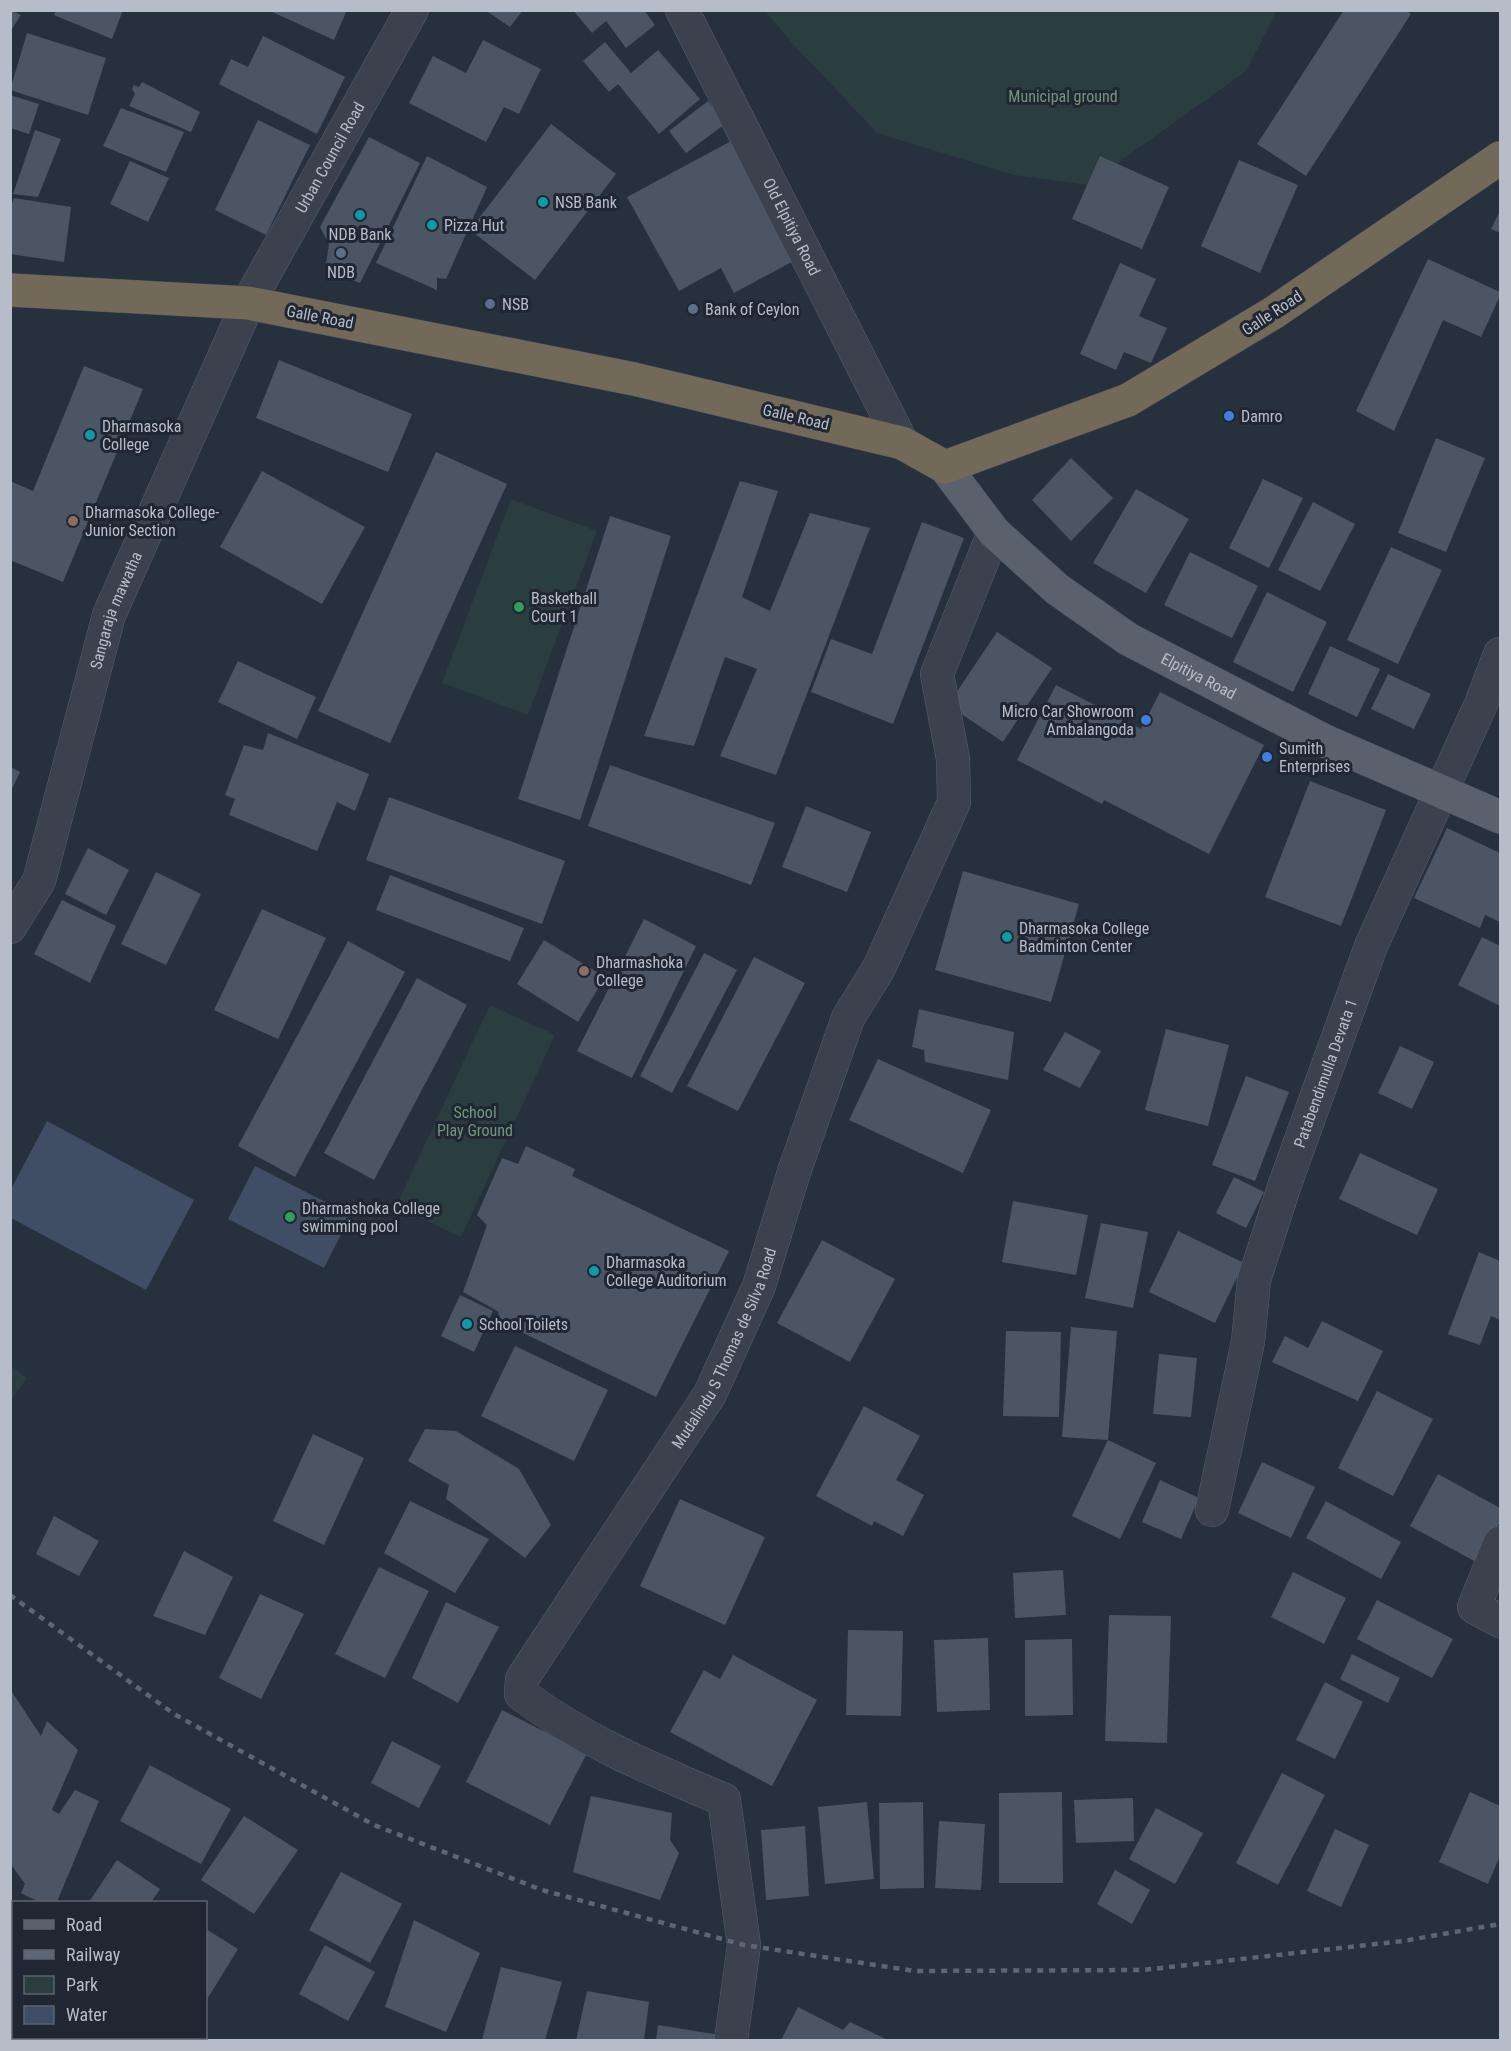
<svg xmlns="http://www.w3.org/2000/svg" width="1511" height="2051" font-family="'Roboto Condensed',sans-serif">
	<style>
		.green { fill: #2a3d3f }
		.water { fill: #3f4d65 }
		.building { fill: #4c5563 }
		.lines { fill: none; stroke-linecap: round; stroke-linejoin: round }
		.minor-casing { stroke: #59606b; stroke-width: 34 }
		.major-casing { stroke: #444b57; stroke-width: 34 }
		.highway-casing { stroke: #464d58; stroke-width: 34 }
		.minor { stroke: #3b424e; stroke-width: 33 }
		.major { stroke: #59616d; stroke-width: 33 }
		.highway { stroke: #736959; stroke-width: 33 }
		.rail { stroke: #5d6674; stroke-width: 4.5; stroke-dasharray: 6 6; stroke-linecap: butt }
		.culture-dot { fill: #0f9aa8; stroke: #202733; stroke-width: 2 }
		.service-dot { fill: #5c6f8a; stroke: #202733; stroke-width: 2 }
		.shop-dot { fill: #3f7fe0; stroke: #202733; stroke-width: 2 }
		.education-dot { fill: #8d6e63; stroke: #202733; stroke-width: 2 }
		.leisure-dot { fill: #2e9e5b; stroke: #202733; stroke-width: 2 }
		.labels { text-anchor: middle; dominant-baseline: central; stroke-width: 6; stroke-linejoin: round; paint-order: stroke }
		.park-label { font-size: 16px; fill: #70977b; stroke: #202733 }
		.street-label { font-size: 16px; fill: #b7bdc8; stroke: #202733 }
		.poi-label { font-size: 16px; fill: #b7bdc8; stroke: #202733; text-anchor: start }
	</style>
	<rect width="100%" height="100%" fill="#27303d"/>
	<path class="green" d="M765,11H1277L1246,71L1087,185L1014,175L877,133L792,43Z
		M511,499L597,531L528,715L442,683Z
		M490,1005L555,1035L461,1237L396,1206Z
		M10,1365L27,1378L11,1400H10Z"/>
	<path class="water" d="M47,1121L194,1200L146,1290L11,1218V1189Z
		M255,1166L351,1215L324,1268L228,1219Z"/>
	<path class="building" d="M10,10L21,15L10,32Z
		M56,10H123L112,39L54,15Z
		M268,10H347L334,40Z
		M485,10H523L510,27Z
		M573,10H644L655,25L626,48L606,21L592,33Z
		M1344,10H1406L1411,14L1306,176L1257,144Z
		M27,33L106,58L88,115L10,90Z
		M263,36L345,77L317,134L219,84L231,59L248,67Z
		M483,40L541,69L519,114L504,107L486,142L409,103L433,56L466,73Z
		M605,42L631,73L658,50L700,99L659,134L618,84L609,92L583,61Z
		M142,82L200,112L191,132L129,106L135,94L132,89L134,85L139,87Z
		M10,95L39,104L29,134L10,128Z
		M708,101L725,124L686,153L669,131Z
		M121,108L184,132L166,172L103,146Z
		M258,120L310,145L266,235L215,210Z
		M551,124L616,174L535,280L470,230Z
		M35,130L61,139L38,197L13,194Z
		M369,137L420,163L360,283L340,275L326,264L329,244L320,227Z
		M733,140L797,259L734,293L721,268L679,291L627,197Z
		M427,156L487,187L446,279L437,278V290L376,263Z
		M1100,156L1169,187L1142,249L1072,219Z
		M1239,160L1298,185L1260,273L1201,246Z
		M130,161L169,178L148,222L110,204Z
		M14,198L71,207L64,262L10,254V209Z
		M1500,211V233L1491,229Z
		M1428,259L1500,292V296L1481,337L1443,320L1394,431L1356,411Z
		M1120,263L1156,279L1139,316L1167,328L1151,363L1124,352L1116,370L1080,354Z
		M279,360L412,414L388,472L256,418Z
		M84,366L143,389L63,582L10,560V481L33,491Z
		M1436,438L1485,458L1446,552L1398,533Z
		M436,452L507,484L390,743L318,711Z
		M1071,458L1113,498L1071,541L1032,500Z
		M262,471L365,527L322,604L220,547Z
		M1263,479L1303,498L1269,568L1229,548Z
		M740,481L778,491L742,597L770,611L810,513L870,528L776,775L720,756L757,669L725,657L694,746L644,736Z
		M1136,489L1189,519L1146,593L1093,563Z
		M1313,502L1355,524L1320,591L1278,570Z
		M610,516L671,536L580,820L518,799Z
		M922,522L964,538L893,724L811,692L831,639L872,654Z
		M1391,547L1442,570L1398,664L1347,640Z
		M1190,552L1258,586L1232,638L1164,605Z
		M1267,592L1327,622L1293,692L1233,662Z
		M997,632L1052,668L1003,742L948,705Z
		M1330,646L1380,669L1357,717L1308,694Z
		M238,661L316,697L297,739L218,702Z
		M1388,674L1431,694L1414,729L1371,709Z
		M1056,685L1141,729L1160,692L1264,745L1209,854L1104,800L1102,804L1017,760Z
		M268,733L369,774L355,811L337,802L317,851L229,815L235,799L225,795L244,745L263,750Z
		M610,765L775,823L751,885L588,826Z
		M10,767L20,772L10,793Z
		M1310,781L1386,810L1341,926L1265,897Z
		M389,797L565,861L542,924L366,860Z
		M806,806L871,832L847,892L782,867Z
		M1447,828L1500,853V922L1485,915L1480,928L1414,898Z
		M88,848L129,870L106,915L65,894Z
		M963,871L1079,904L1051,1002L935,970Z
		M156,872L201,894L166,965L121,944Z
		M390,875L524,928L510,961L376,910Z
		M62,900L116,926L90,983L34,954Z
		M262,909L326,938L278,1039L214,1010Z
		M644,919L696,946L632,1078L577,1051Z
		M1482,937L1500,946V1006L1458,985Z
		M544,940L605,977L578,1022L517,984Z
		M348,941L405,972L295,1177L238,1146Z
		M704,953L737,970L672,1093L640,1076Z
		M754,957L805,983L738,1111L687,1086Z
		M417,978L467,1005L374,1180L324,1153Z
		M919,1009L1014,1032L1008,1080L925,1062L924,1050L912,1047Z
		M1166,1029L1229,1045L1208,1126L1145,1110Z
		M1065,1032L1101,1051L1080,1088L1043,1070Z
		M1400,1046L1434,1062L1412,1109L1378,1093Z
		M878,1059L991,1110L963,1173L849,1120Z
		M1246,1076L1289,1092L1255,1181L1212,1165Z
		M526,1146L575,1169L572,1176L729,1251L656,1397L496,1320L499,1312L463,1292L487,1225L477,1215L502,1158L518,1164Z
		M1360,1153L1438,1189L1417,1235L1339,1199Z
		M1234,1177L1264,1192L1246,1228L1216,1213Z
		M1013,1201L1088,1215L1076,1275L1002,1262Z
		M1101,1223L1148,1232L1133,1308L1085,1298Z
		M1178,1231L1244,1263L1215,1323L1149,1292Z
		M822,1240L895,1279L850,1362L777,1323Z
		M1479,1252L1500,1261V1320L1491,1316L1480,1345L1448,1334Z
		M460,1295L493,1311L474,1352L441,1336Z
		M1322,1321L1383,1351L1358,1401L1272,1362L1285,1336L1308,1348Z
		M1071,1327L1117,1331L1108,1440L1062,1437Z
		M1006,1331L1061,1332L1059,1417L1003,1416Z
		M515,1346L608,1390L574,1461L481,1416Z
		M1159,1354L1197,1358L1191,1417L1153,1414Z
		M1377,1391L1433,1419L1393,1496L1338,1468Z
		M864,1406L920,1436L896,1480L924,1495L903,1536L874,1521L872,1526L816,1496Z
		M425,1429L456,1431L519,1469L551,1525L525,1558L446,1499L449,1485L408,1461Z
		M313,1434L364,1458L324,1545L273,1521Z
		M1108,1440L1156,1463L1120,1539L1072,1516Z
		M1262,1462L1315,1487L1291,1538L1238,1513Z
		M1438,1474L1500,1508V1522L1478,1563L1410,1526Z
		M1160,1480L1199,1498L1181,1539L1142,1522Z
		M680,1499L765,1537L725,1625L640,1586Z
		M410,1501L489,1539L455,1593L384,1553Z
		M1326,1501L1401,1542L1381,1579L1306,1538Z
		M54,1516L99,1541L79,1576L36,1554Z
		M184,1551L233,1577L205,1635L153,1616Z
		M379,1567L429,1591L385,1678L335,1654Z
		M1063,1570L1066,1615L1015,1618L1013,1573Z
		M1293,1572L1346,1598L1324,1644L1271,1617Z
		M260,1594L304,1614L261,1699L219,1678Z
		M1377,1600L1453,1639L1432,1678L1357,1639Z
		M446,1602L499,1627L458,1703L412,1678Z
		M1109,1615L1171,1616L1167,1743L1105,1741Z
		M848,1630L903,1631L901,1716L846,1715Z
		M988,1638L990,1710L937,1712L934,1640Z
		M1072,1639L1073,1715L1025,1716V1640Z
		M1352,1654L1400,1678L1388,1703L1340,1679Z
		M733,1655L817,1700L772,1786L670,1732L704,1670L720,1679Z
		M1325,1682L1363,1702L1335,1759L1296,1740Z
		M10,1689L41,1736L47,1721L78,1750L52,1810L59,1814L75,1790L99,1801L57,1902H39L21,1893L25,1884L10,1863Z
		M502,1710L587,1753L550,1825L466,1782Z
		M392,1741L441,1766L419,1808L371,1783Z
		M150,1765L231,1809L201,1864L120,1821Z
		M1282,1773L1325,1795L1278,1885L1236,1863Z
		M1062,1792L1063,1883H999V1793Z
		M1470,1792L1500,1806V1856L1488,1884L1439,1862Z
		M591,1796L672,1813L670,1840L679,1853L660,1900L573,1872Z
		M1133,1798L1134,1841L1076,1843L1074,1800Z
		M867,1802L874,1879L825,1884L818,1807Z
		M923,1802L924,1888L880,1889L879,1803Z
		M1156,1808L1203,1833L1175,1884L1129,1859Z
		M244,1816L298,1850L254,1914L201,1880Z
		M939,1821L985,1824L981,1890L935,1888Z
		M805,1826L809,1896L766,1900L761,1830Z
		M1335,1829L1369,1845L1341,1907L1307,1891Z
		M117,1860L160,1889L151,1902H89Z
		M1115,1870L1150,1890L1132,1924L1097,1904Z
		M341,1872L402,1904L370,1963L309,1930Z
		M414,1920L480,1953L446,2032L385,2007Z
		M206,1929L238,1949L206,2001Z
		M325,1945L375,1972L348,2021L299,1994Z
		M501,1967L562,1982L545,2040H482Z
		M587,1991L649,2002L644,2040H576Z
		M798,2007L843,2030L850,2022L888,2040H781Z
		M658,2025L720,2035L719,2040H656Z
		M130,2038H183L181,2040H134Z"/>
	<g class="lines">
		<g class="minor-casing">
			<g id="minor">
				<path id="s1" d="M682,10L902,443"/>
				<path id="s2" d="M10,927L39,881L109,615L248,303L412,10"/>
				<path id="s3" d="M1212,1510L1248,1342L1254,1280L1285,1184L1371,946L1481,704L1500,654"/>
				<path d="M1500,1543L1474,1607L1500,1621"/>
				<path d="M10,1931L14,1937"/>
				<path d="M72,2038L74,2040"/>
				<path id="s4" d="M731,2040L744,1945L724,1800C654,1770 583,1741 521,1694L522,1679L710,1394L759,1286L794,1172L848,1018L879,968L954,802L953,759L937,674L994,532"/>
			</g>
		</g>
		<g class="major-casing">
			<g id="major">
				<path id="s5" d="M945,467L994,532L1057,589L1128,639L1325,741L1500,817"/>
			</g>
		</g>
		<g class="highway-casing">
			<path id="highway" d="M10,290L248,303L634,379L902,443L945,467L1128,400L1273,313L1500,158"/>
		</g>
		<use href="#minor" class="minor"/>
		<use href="#major" class="major"/>
		<use href="#highway" class="highway"/>
		<path class="rail" d="M10,1595L174,1714L374,1825L542,1890L744,1945L915,1971L1143,1970L1403,1941L1500,1924"/>
	</g>
	<g class="culture-dot">
		<circle cx="543" cy="202" r="6"/>
		<circle cx="360" cy="215" r="6"/>
		<circle cx="432" cy="225" r="6"/>
		<circle cx="90" cy="435" r="6"/>
		<circle cx="1007" cy="937" r="6"/>
		<circle cx="594" cy="1271" r="6"/>
		<circle cx="467" cy="1324" r="6"/>
	</g>
	<g class="service-dot">
		<circle cx="341" cy="253" r="6"/>
		<circle cx="490" cy="304" r="6"/>
		<circle cx="693" cy="309" r="6"/>
	</g>
	<g class="shop-dot">
		<circle cx="1229" cy="416" r="6"/>
		<circle cx="1146" cy="720" r="6"/>
		<circle cx="1267" cy="757" r="6"/>
	</g>
	<g class="education-dot">
		<circle cx="73" cy="521" r="6"/>
		<circle cx="584" cy="971" r="6"/>
	</g>
	<g class="leisure-dot">
		<circle cx="519" cy="607" r="6"/>
		<circle cx="290" cy="1217" r="6"/>
	</g>
	<g class="labels">
		<g class="park-label">
			<text x="1063" y="96">Municipal ground</text>
			<text x="475" y="1112">School<tspan x="475" dy="18">Play Ground</tspan></text>
		</g>
		<g class="street-label">
			<text stroke="none"><textPath href="#s2" startOffset="838">Urban Council Road</textPath></text>
			<text stroke="none"><textPath href="#s1" startOffset="243">Old Elpitiya Road</textPath></text>
			<text transform="translate(1272 313) rotate(-33)">Galle Road</text>
			<text transform="translate(320 317) rotate(11)">Galle Road</text>
			<text transform="translate(796 417) rotate(13)">Galle Road</text>
			<text stroke="none"><textPath href="#s2" startOffset="336">Sangaraja mawatha</textPath></text>
			<text stroke="none"><textPath href="#s5" startOffset="333">Elpitiya Road</textPath></text>
			<text stroke="none"><textPath href="#s3" startOffset="453">Patabendimulla Devata 1</textPath></text>
			<text stroke="none"><textPath href="#s4" startOffset="876">Mudalindu S Thomas de Silva Road</textPath></text>
		</g>
		<g class="poi-label">
			<text x="555" y="202">NSB Bank</text>
			<text x="444" y="225">Pizza Hut</text>
			<text x="360" y="234" text-anchor="middle">NDB Bank</text>
			<text x="341" y="272" text-anchor="middle">NDB</text>
			<text x="502" y="304">NSB</text>
			<text x="705" y="309">Bank of Ceylon</text>
			<text x="1241" y="416">Damro</text>
			<text x="102" y="426">Dharmasoka<tspan x="102" dy="18">College</tspan></text>
			<text x="85" y="512">Dharmasoka College-<tspan x="85" dy="18">Junior Section</tspan></text>
			<text x="531" y="598">Basketball<tspan x="531" dy="18">Court 1</tspan></text>
			<text x="1134" y="711" text-anchor="end">Micro Car Showroom<tspan x="1134" dy="18">Ambalangoda</tspan></text>
			<text x="1279" y="748">Sumith<tspan x="1279" dy="18">Enterprises</tspan></text>
			<text x="1019" y="928">Dharmasoka College<tspan x="1019" dy="18">Badminton Center</tspan></text>
			<text x="596" y="962">Dharmashoka<tspan x="596" dy="18">College</tspan></text>
			<text x="302" y="1208">Dharmashoka College<tspan x="302" dy="18">swimming pool</tspan></text>
			<text x="606" y="1262">Dharmasoka<tspan x="606" dy="18">College Auditorium</tspan></text>
			<text x="479" y="1324">School Toilets</text>
		</g>
	</g>
	<rect width="1511" height="2051" fill="none" stroke="#b7bdc8" stroke-width="24"/>
	<rect x="12" y="1901" width="195" height="138" fill="#202733" stroke="#5c636f" stroke-width="1.5"/>
	<rect x="24" y="1920" width="30" height="9" fill="#59616d" stroke="#5c636f" stroke-width="1.5"/>
	<text x="66" y="1931" font-size="18" fill="#b7bdc8">Road</text>
	<rect x="24" y="1950" width="30" height="9" fill="#5d6674" stroke="#5c636f" stroke-width="1.5"/>
	<text x="66" y="1961" font-size="18" fill="#b7bdc8">Railway</text>
	<rect x="24" y="1976" width="30" height="18" fill="#2a3d3f" stroke="#5c636f" stroke-width="1.5"/>
	<text x="66" y="1991" font-size="18" fill="#b7bdc8">Park</text>
	<rect x="24" y="2006" width="30" height="18" fill="#3f4d65" stroke="#5c636f" stroke-width="1.5"/>
	<text x="66" y="2021" font-size="18" fill="#b7bdc8">Water</text>
</svg>
